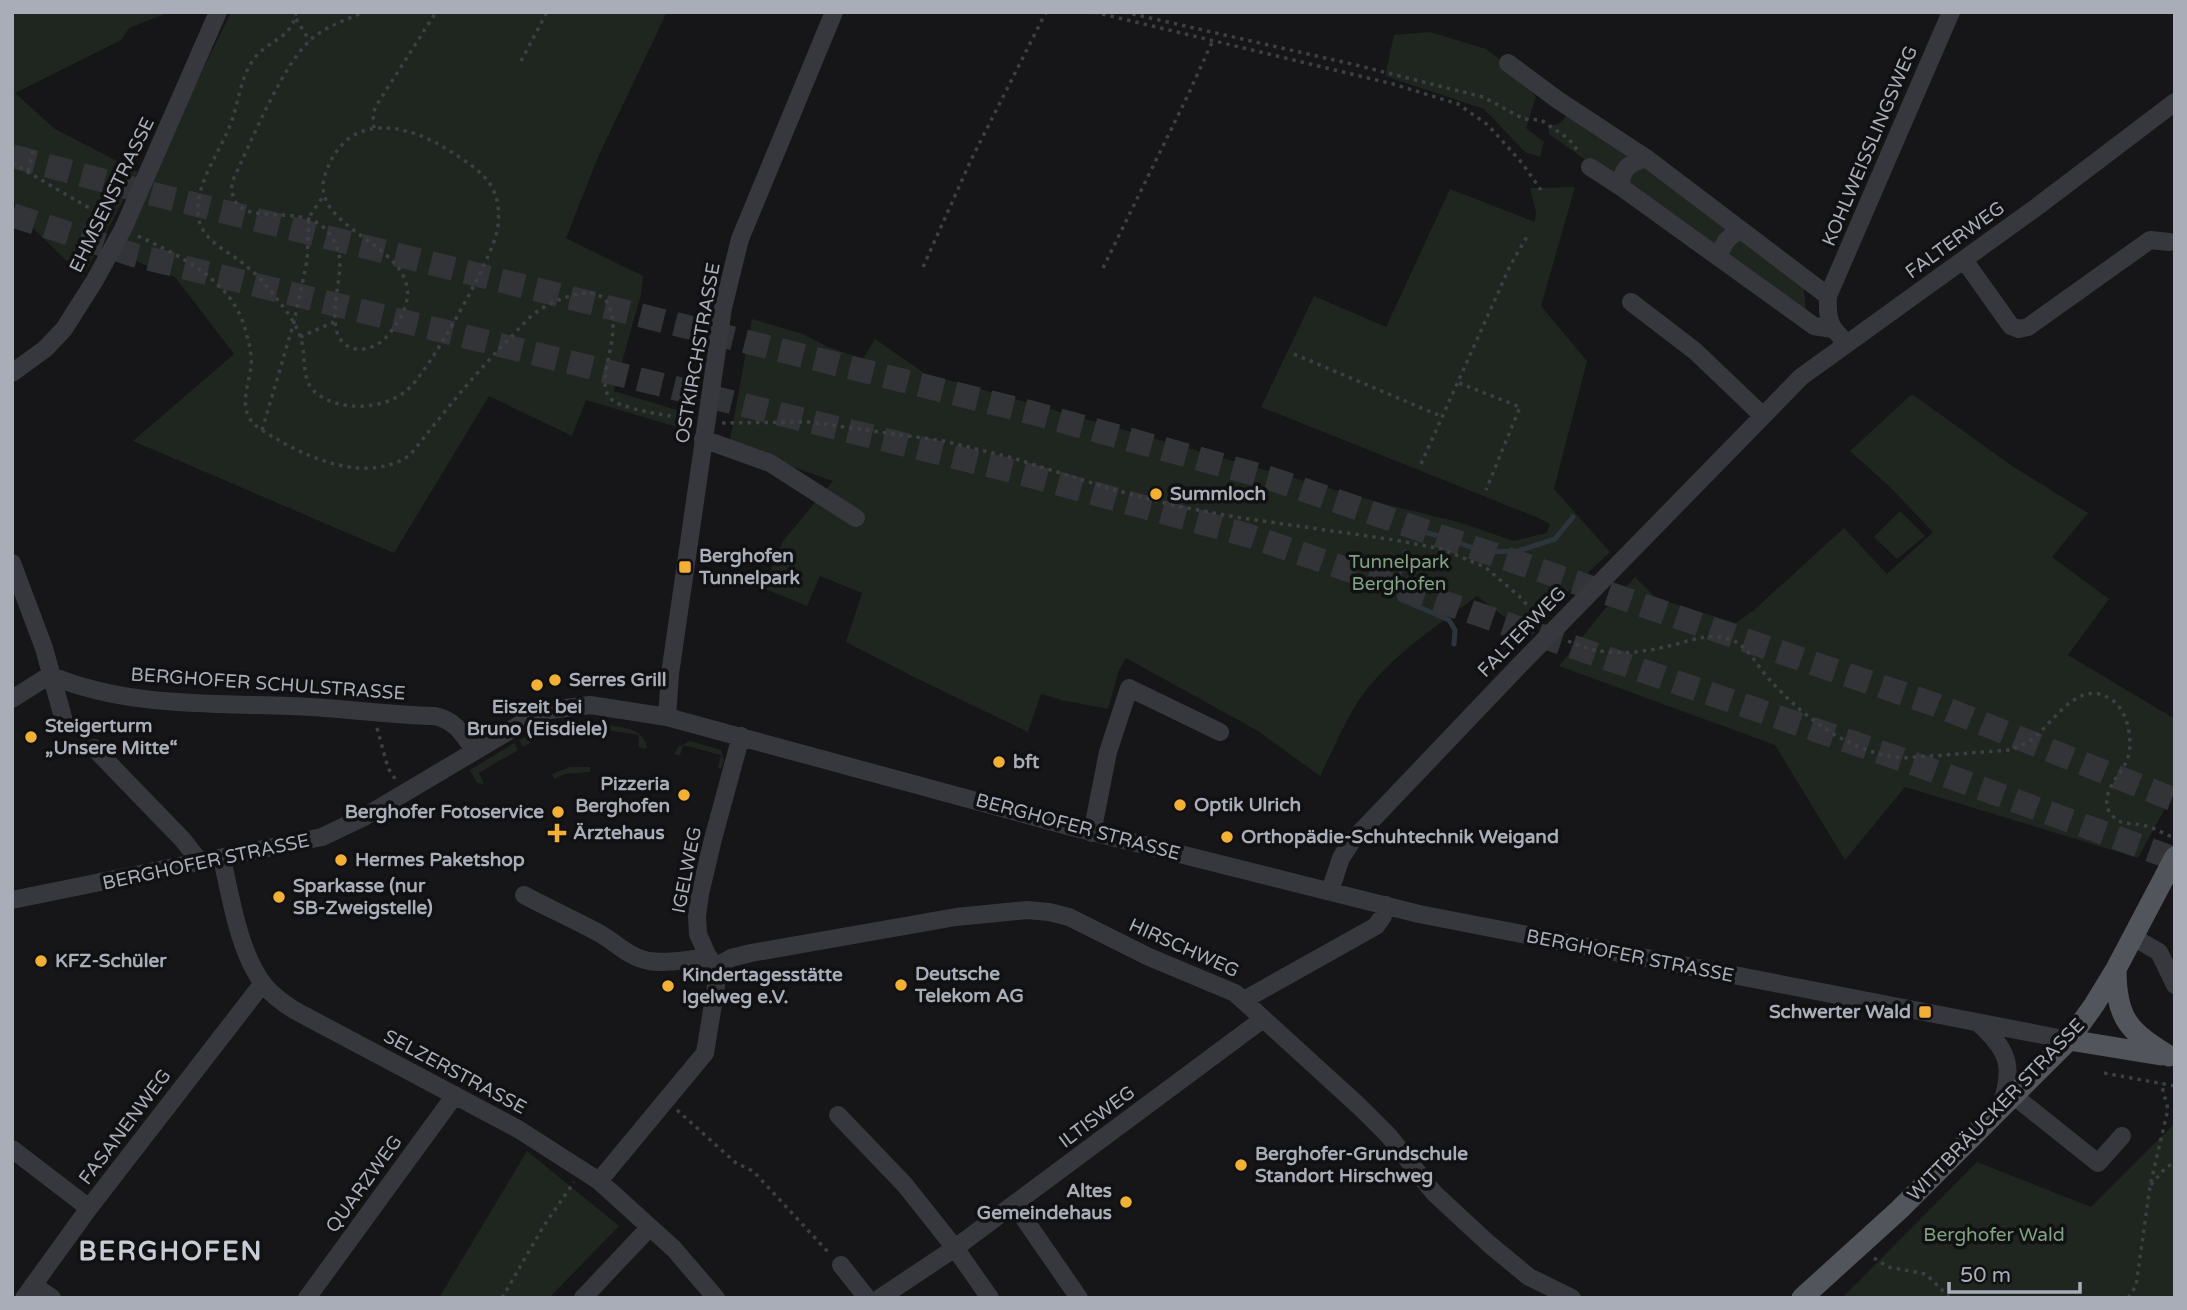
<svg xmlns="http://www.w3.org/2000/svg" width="2187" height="1310" font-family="'Varela Round',sans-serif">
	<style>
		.green { fill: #1e261f }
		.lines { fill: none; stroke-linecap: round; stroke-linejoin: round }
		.stream { stroke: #2c353c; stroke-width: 5 }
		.highway-tunnel { stroke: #333438; stroke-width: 24; stroke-dasharray: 24 12; stroke-linecap: butt }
		.path { stroke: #3d3f44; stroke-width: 3.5; stroke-dasharray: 3.5 5; stroke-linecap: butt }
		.minor { stroke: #37383d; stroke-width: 18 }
		.major { stroke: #53555c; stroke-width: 21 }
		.poi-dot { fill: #f2b134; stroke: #111113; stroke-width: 2.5 }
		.labels { text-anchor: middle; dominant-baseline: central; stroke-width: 7; stroke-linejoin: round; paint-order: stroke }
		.street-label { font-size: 19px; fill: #a8adb8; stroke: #111113 }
		.poi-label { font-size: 19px; font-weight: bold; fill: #a8adb8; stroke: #111113; text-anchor: start }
		.park-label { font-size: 19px; fill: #7fa381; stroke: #111113 }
		.district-label { font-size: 26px; font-weight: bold; letter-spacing: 2px; fill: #c9ccd4; stroke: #111113 }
	</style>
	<rect width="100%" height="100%" fill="#161618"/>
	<path class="green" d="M12,12H170L129,28L121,40L15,93L55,129L138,172L83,277L35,230L12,201Z
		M231,12H667L598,157L566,238L643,276L641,294L614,391L687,413L680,428L586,400L572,436L489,396L394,553L133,441L234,354L175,277L114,252Z
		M1430,32L1486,49L1507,65L1536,97L1526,128L1544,142L1540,157L1525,152L1484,109L1385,76L1394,35Z
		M1568,115L1629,154L1617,175L1610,177L1549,134L1548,127L1560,123Z
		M1635,167H1648L1729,226L1715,247L1630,189L1626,178Z
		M1575,187L1541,306L1587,361L1554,489L1610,552L1565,595L1531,637L1477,596C1433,629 1383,660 1354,708C1341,730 1331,754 1320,776L1258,731L1126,658L1119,670L1108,709L1061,700L1041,694L1028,732L914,677L846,642L862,593L820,576L807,606L763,588L783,541L833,481L729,445L752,319L803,334L828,347L863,359L875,339L924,373L1385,504L1458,522L1514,541L1547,533L1550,524L1536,517L1261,407L1314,296L1386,327L1450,189L1535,222L1536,212L1530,188Z
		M1741,237L1795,278L1804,289L1806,312L1727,254L1730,242Z
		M1912,394L2012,466L2088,513L2052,557L2109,599L2068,655L2175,719V790L2138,858L1905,787L1845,860L1775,745L1559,666L1603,611L1635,577L1656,598L1736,623L1754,610L1844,528L1887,574L1933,532L1890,487L1850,451Z
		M1900,511L1925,536L1897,559L1874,537Z
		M583,722L598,723L597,729C568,725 547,732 523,747L519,740C541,730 560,723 583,722Z
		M608,725C624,728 645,728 647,749L638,747L639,735L607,730Z
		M690,741L721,750L724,760L721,769L718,768L721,755L683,745L680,755L674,754L678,747Z
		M514,743L518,750L479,773L484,784L477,783L470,770Z
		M570,767H590V772L565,774L554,779L552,774Z
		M2175,1123V1298H1842L1977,1162L2091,1207Z
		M527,1151L619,1226L549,1298H439Z"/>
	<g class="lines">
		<path class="stream" d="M1410,532L1416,530L1443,537L1484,552L1518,551L1555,539L1573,517
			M1405,552L1397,583L1400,599L1449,620L1455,630L1454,644"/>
		<path class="highway-tunnel" d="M12,156L153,194L1033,413L1269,478L1936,705L2175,800
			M12,215L134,255L1016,472L1250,536L1912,763L2175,859"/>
		<path class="path" d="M296,12C292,40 268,39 253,60C240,79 239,101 231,123C220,153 192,187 199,220C204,243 231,252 246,266C258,275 268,287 277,299C286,310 295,322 300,336C307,354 300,379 315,392C338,412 383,410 406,391C428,374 492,259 497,231C500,216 499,201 492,187C483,172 467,162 453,153C407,122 346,110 325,175C304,239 461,249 388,335C381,344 367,351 356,349C317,341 345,279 339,255C337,245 332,235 325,229C296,199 228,235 232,182C250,145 284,59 315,36C331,25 347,19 364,12
			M1094,12L1393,84L1458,104L1488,125L1522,163L1541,190
			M1124,12L1356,65L1483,97L1524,119L1541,120L1569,139L1580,154
			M296,19L310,41
			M521,61L547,12
			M374,128L373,114L376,106L436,12
			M12,163L110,220
			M28,171L34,148
			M138,236C184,258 235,281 247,336C250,346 252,356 251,367C249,383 240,404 250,419C256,428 267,433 275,438C313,461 370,483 410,455C442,415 474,374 510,338C520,328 529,316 541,309C554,301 571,294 586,293C595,293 604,296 608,304C624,334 595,377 609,397C619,410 673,416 690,419
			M923,267L971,160L1046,12
			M1103,268L1188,95L1213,40
			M300,337L334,322
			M1294,354L1443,417
			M1459,383L1520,407L1486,490
			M722,423L809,422L944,441L1013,458L1111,489L1172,505L1235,517L1395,540L1442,549L1485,567L1519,596L1540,619
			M262,430L294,322L307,261L309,217L324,195
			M1421,464L1510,266L1529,233
			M1568,641C1605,658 1638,654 1677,644C1694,639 1711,633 1729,639C1748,645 1756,665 1769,679C1804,718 1851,754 1904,758L2010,750C2020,746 2030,742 2038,734C2058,716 2081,678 2112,700C2128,711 2134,742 2127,760C2120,777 2104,787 2107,808C2118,826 2124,822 2142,825C2153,827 2164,834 2175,838
			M377,728L388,768L396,780
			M2104,1073L2175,1086
			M677,1110L736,1163L753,1171L829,1253
			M2151,1185L2166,1167L2175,1163
			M1874,1258L1888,1267L1926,1274L1950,1298
			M502,1298L543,1227L574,1182
			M2128,1298L2136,1286L2150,1186L2168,1109L2161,1083"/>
		<path class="minor" d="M1508,63L1558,100L1646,158L1828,296
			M1590,167L1621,187L1814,326L1832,329
			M1621,187C1621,169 1629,163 1646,158
			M1718,256L1726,241L1739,229
			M1964,260L2011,326L2019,329L2028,327L2150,240L2169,242
			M1631,302L1695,351L1763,416
			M1847,343C1829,327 1827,320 1828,296L1951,12
			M12,373L45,349L64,329L95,280L123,229L218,12
			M703,439L770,463L856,518
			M12,563L44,648L64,721
			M12,699L50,675C124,707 210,703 289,706C337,707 385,715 434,716C454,719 463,734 474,750
			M667,717L670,674L723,308L740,239L834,12
			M94,748L183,840L201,863
			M1092,833L1108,752L1129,688L1220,732
			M222,859C231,898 239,953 264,985C273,996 283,1003 294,1010L518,1129L599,1181L674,1249L716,1298
			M1330,891L1341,858L1352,841L1513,672L1801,377L2038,206L2175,102
			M524,895C548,908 573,919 597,932C615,941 627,957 649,961C668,964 689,959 709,957
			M12,900L322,837L364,817L529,719L550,710L590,705L667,717L1068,826L1419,914L2069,1040
			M2133,937L2159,952L2175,985
			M713,968L731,958L751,953L956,917L1027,910L1049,912L1069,917L1149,957L1235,993L1360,1107L1389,1136L1434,1193L1489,1244L1529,1277L1572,1298
			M1244,1000L1376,926L1383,916L1386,905
			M1977,1022C2009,1050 2015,1067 2000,1108
			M2014,1096L2098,1163L2122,1136
			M838,1115L905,1185L955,1248L990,1298
			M12,1149L89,1208
			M599,1181L705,1053L716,986L715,973L698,934L697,916L700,894L713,839L741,736
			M1014,1204L1079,1298
			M841,1265L867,1298
			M33,1285L52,1298
			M24,1298L89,1208L263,983
			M307,1298L455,1095
			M583,1298L650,1227
			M880,1298L955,1248L1263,1019"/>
		<path class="major" d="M2116,969C2116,1018 2128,1031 2169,1056
			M2069,1040L2161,1055
			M1802,1298L1899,1210L2069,1040L2094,1005L2116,969L2175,857"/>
	</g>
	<g class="poi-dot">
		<circle cx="1156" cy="494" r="7"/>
		<rect x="678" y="560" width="14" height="14" rx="3.5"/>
		<circle cx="555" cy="680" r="7"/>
		<circle cx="537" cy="685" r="7"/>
		<circle cx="31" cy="737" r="7"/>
		<circle cx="999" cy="762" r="7"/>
		<circle cx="684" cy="795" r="7"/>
		<circle cx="1180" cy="805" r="7"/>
		<circle cx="558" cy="812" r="7"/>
		<path d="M553.5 822.5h7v7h7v7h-7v7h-7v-7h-7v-7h7z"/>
		<circle cx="1227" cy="837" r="7"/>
		<circle cx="341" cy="860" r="7"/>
		<circle cx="279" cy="897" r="7"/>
		<circle cx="41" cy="961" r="7"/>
		<circle cx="901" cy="985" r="7"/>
		<circle cx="668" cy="986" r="7"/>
		<rect x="1918" y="1005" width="14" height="14" rx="3.5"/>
		<circle cx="1241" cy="1165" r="7"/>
		<circle cx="1126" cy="1202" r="7"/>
	</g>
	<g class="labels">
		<g class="street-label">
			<text transform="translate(1870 146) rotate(-67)">KOHLWEISSLINGSWEG</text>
			<text transform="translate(112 195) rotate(-64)">EHMSENSTRASSE</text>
			<text transform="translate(1955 240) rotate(-36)">FALTERWEG</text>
			<text transform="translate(698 353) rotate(-80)">OSTKIRCHSTRASSE</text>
			<text transform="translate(1522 632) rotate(-46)">FALTERWEG</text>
			<text transform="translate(268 684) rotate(4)">BERGHOFER SCHULSTRASSE</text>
			<text transform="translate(1078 827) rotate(15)">BERGHOFER STRASSE</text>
			<text transform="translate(206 862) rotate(-12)">BERGHOFER STRASSE</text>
			<text transform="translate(687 870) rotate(-79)">IGELWEG</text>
			<text transform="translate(1184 948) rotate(24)">HIRSCHWEG</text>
			<text transform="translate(1630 956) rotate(11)">BERGHOFER STRASSE</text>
			<text transform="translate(455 1072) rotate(28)">SELZERSTRASSE</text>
			<text transform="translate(1996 1110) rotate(-46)">WITTBRÄUCKER STRASSE</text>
			<text transform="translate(1097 1117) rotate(-37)">ILTISWEG</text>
			<text transform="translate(125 1127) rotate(-53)">FASANENWEG</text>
			<text transform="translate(364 1184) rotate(-54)">QUARZWEG</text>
		</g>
		<g class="poi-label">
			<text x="1170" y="494">Summloch</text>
			<text x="699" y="556">Berghofen<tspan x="699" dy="22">Tunnelpark</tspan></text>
			<text x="569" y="680">Serres Grill</text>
			<text x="537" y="707" text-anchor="middle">Eiszeit bei<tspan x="537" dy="22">Bruno (Eisdiele)</tspan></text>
			<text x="45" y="726">Steigerturm<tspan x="45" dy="22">„Unsere Mitte“</tspan></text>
			<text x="1013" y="762">bft</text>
			<text x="670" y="784" text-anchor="end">Pizzeria<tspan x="670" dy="22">Berghofen</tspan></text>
			<text x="1194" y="805">Optik Ulrich</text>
			<text x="544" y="812" text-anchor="end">Berghofer Fotoservice</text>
			<text x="573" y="833">Ärztehaus</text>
			<text x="1241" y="837">Orthopädie-Schuhtechnik Weigand</text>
			<text x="355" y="860">Hermes Paketshop</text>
			<text x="293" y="886">Sparkasse (nur<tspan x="293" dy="22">SB-Zweigstelle)</tspan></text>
			<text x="55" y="961">KFZ-Schüler</text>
			<text x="915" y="974">Deutsche<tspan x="915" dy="22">Telekom AG</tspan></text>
			<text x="682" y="975">Kindertagesstätte<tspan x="682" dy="22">Igelweg e.V.</tspan></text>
			<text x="1911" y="1012" text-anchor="end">Schwerter Wald</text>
			<text x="1255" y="1154">Berghofer-Grundschule<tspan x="1255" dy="22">Standort Hirschweg</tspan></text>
			<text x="1112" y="1191" text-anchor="end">Altes<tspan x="1112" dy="22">Gemeindehaus</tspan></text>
		</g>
		<g class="park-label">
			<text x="1399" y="562">Tunnelpark<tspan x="1399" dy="22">Berghofen</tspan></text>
			<text x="1994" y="1235">Berghofer Wald</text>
		</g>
		<g class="district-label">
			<text x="171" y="1251">BERGHOFEN</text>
		</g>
	</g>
	<rect width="2187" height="1310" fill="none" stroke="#a8adb8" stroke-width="28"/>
	<path d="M1949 1282v10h131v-10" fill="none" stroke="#a8adb8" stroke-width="3.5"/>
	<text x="1960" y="1282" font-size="21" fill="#a8adb8" stroke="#111113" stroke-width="5" paint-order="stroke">50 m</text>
</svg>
